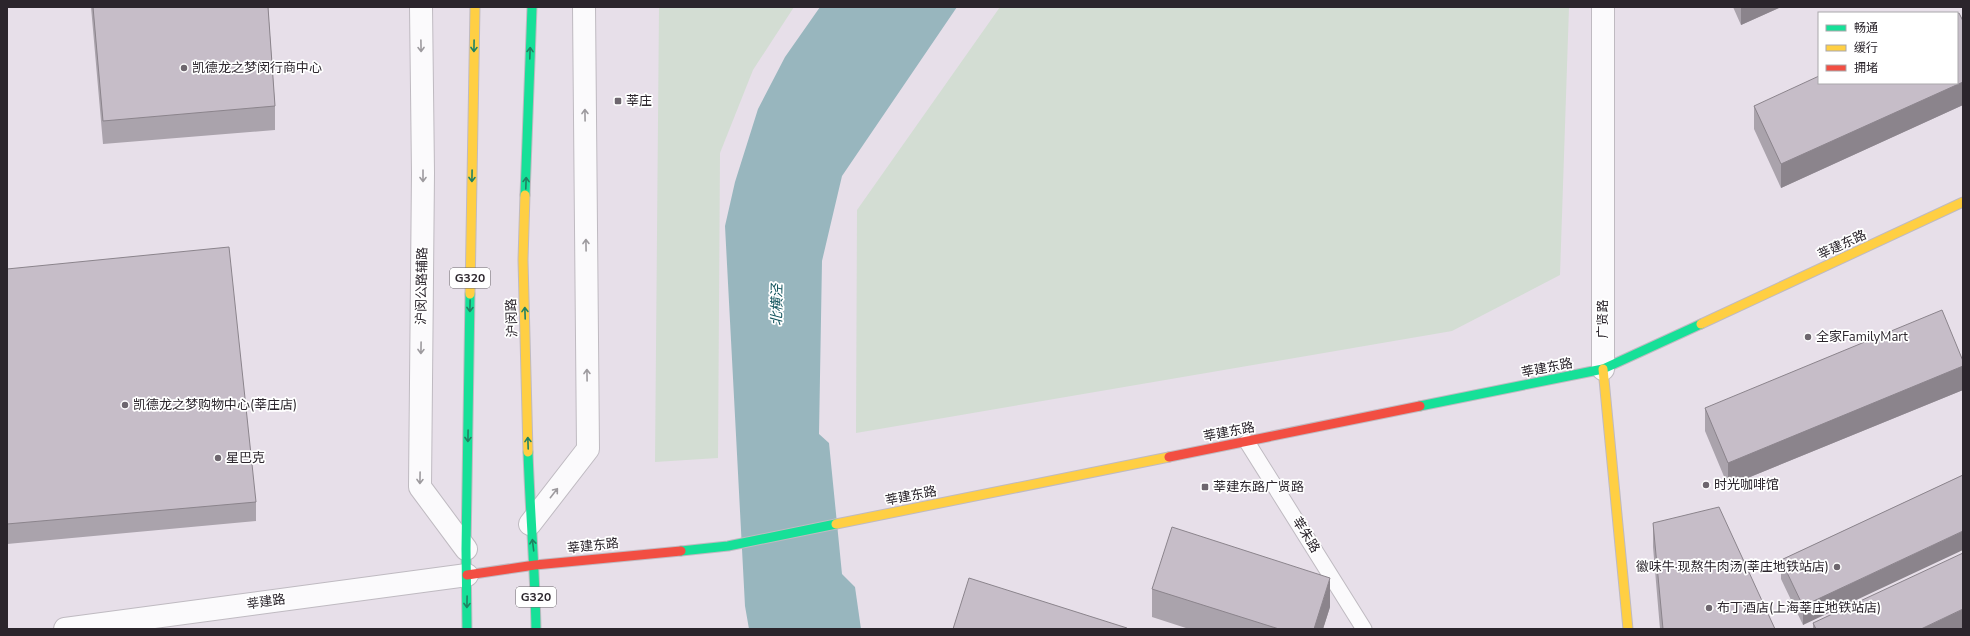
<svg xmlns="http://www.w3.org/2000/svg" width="1970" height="636" font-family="'Nunito Sans','Noto Sans SC',sans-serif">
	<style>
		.green { fill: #d3ddd3 }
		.water { fill: #98b6be }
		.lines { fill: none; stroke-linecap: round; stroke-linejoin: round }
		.lane-casing { stroke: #bfbac1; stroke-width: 17 }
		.street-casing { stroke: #bfbac1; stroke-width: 24 }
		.fast-casing { stroke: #bfbac1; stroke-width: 11 }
		.slow-casing { stroke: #bfbac1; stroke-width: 11 }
		.jam-casing { stroke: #bfbac1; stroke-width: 11 }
		.lane { stroke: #fbfafc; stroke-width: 15 }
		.street { stroke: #fbfafc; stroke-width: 22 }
		.fast { stroke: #16e098; stroke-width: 9 }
		.slow { stroke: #ffcf43; stroke-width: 9 }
		.jam { stroke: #f24e42; stroke-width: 9 }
		.wall { fill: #aaa3ac }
		.shaded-wall { fill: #8b848c }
		.building { fill: #c6bdc8; stroke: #8b848c }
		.oneway { stroke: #9d9a9e }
		.oneway2 { stroke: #208262 }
		.poi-dot { fill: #6d666e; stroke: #fff; stroke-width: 1.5 }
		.labels { text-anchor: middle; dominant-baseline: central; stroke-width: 3.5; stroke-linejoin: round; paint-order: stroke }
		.shield { fill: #fff; stroke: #6b666b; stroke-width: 1 }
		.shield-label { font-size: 12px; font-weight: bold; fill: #2b252c }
		.poi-label { font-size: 13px; fill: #2b252c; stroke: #fff; text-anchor: start }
		.street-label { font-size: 13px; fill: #2b252c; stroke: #fff }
		.water-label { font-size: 14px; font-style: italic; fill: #12545d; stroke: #fff }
	</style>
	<rect width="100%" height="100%" fill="#e7dfe9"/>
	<path class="green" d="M659,7H794L753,70L720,153L718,458L655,462Z
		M1000,7H1569L1560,275L1452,331L856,433L857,210Z"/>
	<path class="water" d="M820,7H957L842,176L822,261L819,434L829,443L842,574L855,587L861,629H749L745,606L725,226L735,182L758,109L785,57Z"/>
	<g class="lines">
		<g class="lane-casing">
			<path id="lane" d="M1247,442L1364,629"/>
		</g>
		<g class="street-casing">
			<path id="street" d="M421,7L423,173L420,487L466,549
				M1603,7V369
				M530,524L588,449L584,7
				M65,629L467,575"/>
		</g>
		<g class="fast-casing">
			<path id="fast" d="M525,195L532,7
				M1420,406L1603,369L1701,324
				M528,452C530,511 535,570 536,629
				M681,551L728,546L836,524
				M467,629L466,549L470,294"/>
		</g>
		<g class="slow-casing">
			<path id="slow" d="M525,195L523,260L528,452
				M470,294L475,7
				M1701,324L1963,202
				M1603,369L1628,629
				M836,524L1169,457"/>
		</g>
		<g class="jam-casing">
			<path id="jam" d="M1169,457L1420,406
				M467,575L535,565L681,551"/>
		</g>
		<use href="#lane" class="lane"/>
		<use href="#street" class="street"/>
		<use href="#fast" class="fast"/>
		<use href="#slow" class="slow"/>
		<use href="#jam" class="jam"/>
	</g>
	<path class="wall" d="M91,7H268L275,106V130L103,144Z
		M1733,7H1781L1741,25Z
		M1963,21V105L1781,188L1754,129V106Z
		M7,269L256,502V521L7,544Z
		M1963,361V390L1728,486L1705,431V408Z
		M1963,475L1803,625L1781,579V560Z
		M1653,523L1775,629H1660L1653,547Z
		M1152,589L1330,607L1323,629H1189L1152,617Z
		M1813,623L1963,629H1813Z"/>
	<path class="shaded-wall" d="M1741,7H1781L1741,25Z
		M1963,82V105L1781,188V164Z
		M1963,366V390L1728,486V463Z
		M1963,531V550L1803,625V606Z
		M1330,578V607L1323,629H1314Z
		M1963,609V629H1921Z"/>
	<path class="building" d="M93,7H268L275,106L103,121Z
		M1959,13L1963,21V82L1781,164L1754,106L1819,76V83H1957V14Z
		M229,247L256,502L7,524V269Z
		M1942,310L1963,361V366L1728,463L1705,408Z
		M1963,475V531L1803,606L1781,560Z
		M1719,507L1775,629H1663L1653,523Z
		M1172,527L1330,578L1314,629H1279L1152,589Z
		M1963,553V609L1921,629H1816L1813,623Z
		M969,578L1127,628V629H953Z"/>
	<defs><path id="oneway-shaft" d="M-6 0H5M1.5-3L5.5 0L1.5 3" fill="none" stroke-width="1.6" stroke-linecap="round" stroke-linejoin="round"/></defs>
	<g class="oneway">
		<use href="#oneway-shaft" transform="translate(421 46) rotate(89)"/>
		<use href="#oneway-shaft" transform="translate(585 115) rotate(-91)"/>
		<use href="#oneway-shaft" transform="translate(423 176) rotate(90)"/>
		<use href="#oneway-shaft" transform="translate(586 245) rotate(-91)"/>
		<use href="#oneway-shaft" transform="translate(421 348) rotate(91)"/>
		<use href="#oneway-shaft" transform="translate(587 375) rotate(-91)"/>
		<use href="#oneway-shaft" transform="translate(420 478) rotate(91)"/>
		<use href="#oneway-shaft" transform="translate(554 493) rotate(-52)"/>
	</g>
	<g class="oneway2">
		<use href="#oneway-shaft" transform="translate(474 46) rotate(91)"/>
		<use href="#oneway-shaft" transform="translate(530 53) rotate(-88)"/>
		<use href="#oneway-shaft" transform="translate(472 176) rotate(91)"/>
		<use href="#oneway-shaft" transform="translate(526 183) rotate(-88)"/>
		<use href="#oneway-shaft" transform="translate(470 306) rotate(91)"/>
		<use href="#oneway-shaft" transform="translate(525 313) rotate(-92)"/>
		<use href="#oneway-shaft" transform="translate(468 436) rotate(91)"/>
		<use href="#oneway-shaft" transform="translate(528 443) rotate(-92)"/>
		<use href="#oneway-shaft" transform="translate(533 545) rotate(-97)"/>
		<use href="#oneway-shaft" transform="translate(467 602) rotate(91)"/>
	</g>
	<g class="poi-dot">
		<circle cx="184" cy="68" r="4"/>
		<rect x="614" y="97" width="8" height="8" rx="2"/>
		<circle cx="1808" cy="337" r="4"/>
		<circle cx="125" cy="405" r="4"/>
		<circle cx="218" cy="458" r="4"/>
		<circle cx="1706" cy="485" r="4"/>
		<rect x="1201" y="483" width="8" height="8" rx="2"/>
		<circle cx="1837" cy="567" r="4"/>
		<circle cx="1709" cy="608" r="4"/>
	</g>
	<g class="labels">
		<g class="shield">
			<rect x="450" y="268" width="40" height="20" rx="3"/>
			<rect x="516" y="587" width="40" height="20" rx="3"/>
		</g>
		<g class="shield-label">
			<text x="470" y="278">G320</text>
			<text x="536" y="597">G320</text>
		</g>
		<g class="poi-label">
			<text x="192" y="68">凯德龙之梦闵行商中心</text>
			<text x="626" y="101">莘庄</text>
			<text x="1816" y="337">全家FamilyMart</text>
			<text x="133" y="405">凯德龙之梦购物中心(莘庄店)</text>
			<text x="226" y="458">星巴克</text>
			<text x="1714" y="485">时光咖啡馆</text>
			<text x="1213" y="487">莘建东路广贤路</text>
			<text x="1829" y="567" text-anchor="end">徽味牛·现熬牛肉汤(莘庄地铁站店)</text>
			<text x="1717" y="608">布丁酒店(上海莘庄地铁站店)</text>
		</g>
		<g class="street-label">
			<text transform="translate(1842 245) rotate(-25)">莘建东路</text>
			<text transform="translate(422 286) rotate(-89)">沪闵公路辅路</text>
			<text transform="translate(512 318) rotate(-92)">沪闵路</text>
			<text transform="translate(1603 319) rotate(-90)">广贤路</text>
			<text transform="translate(1547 368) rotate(-11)">莘建东路</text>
			<text transform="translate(1229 432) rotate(-11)">莘建东路</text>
			<text transform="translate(911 496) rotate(-11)">莘建东路</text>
			<text transform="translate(1306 535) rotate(58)">莘朱路</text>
			<text transform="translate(593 546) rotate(-6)">莘建东路</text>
			<text transform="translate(266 602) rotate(-8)">莘建路</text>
		</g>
		<g class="water-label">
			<text transform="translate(777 305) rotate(-89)">北横泾</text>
		</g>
	</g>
	<rect width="1970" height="636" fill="none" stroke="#2b252c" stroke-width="16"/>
	<rect x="1818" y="12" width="140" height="72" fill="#ffffff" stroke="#aaa8ab"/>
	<rect x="1826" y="25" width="20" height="6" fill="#16e098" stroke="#aaa8ab"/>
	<text x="1854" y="32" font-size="12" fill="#2b252c">畅通</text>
	<rect x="1826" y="45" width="20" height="6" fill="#ffcf43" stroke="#aaa8ab"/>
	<text x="1854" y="52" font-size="12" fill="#2b252c">缓行</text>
	<rect x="1826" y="65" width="20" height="6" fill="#f24e42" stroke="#aaa8ab"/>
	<text x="1854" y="72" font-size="12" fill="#2b252c">拥堵</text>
</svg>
